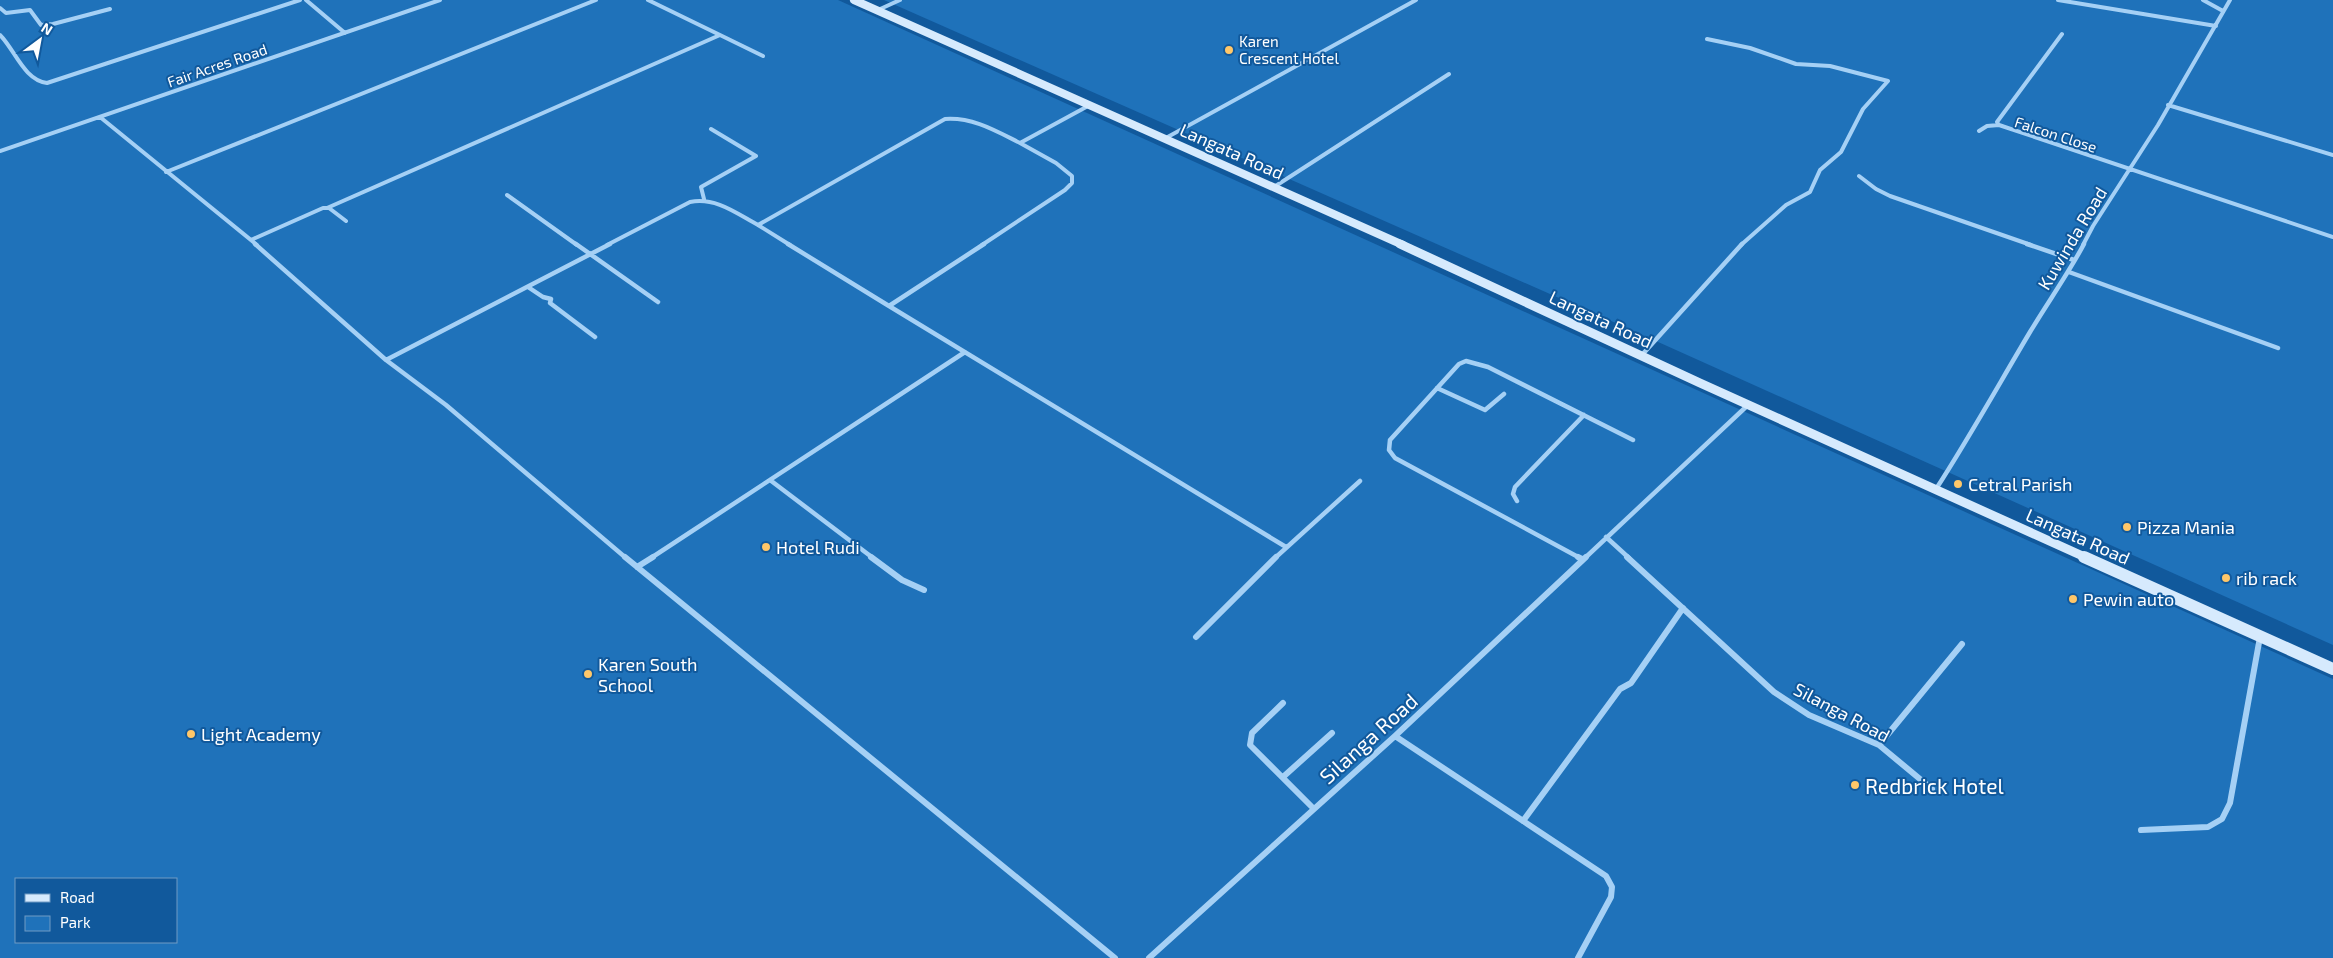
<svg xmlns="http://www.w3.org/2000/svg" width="2333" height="958" font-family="'Exo 2',sans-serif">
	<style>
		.green { fill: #1f72ba; fill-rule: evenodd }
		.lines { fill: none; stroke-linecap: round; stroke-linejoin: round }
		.minor-far2 { stroke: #a5d0f5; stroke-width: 4 }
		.minor-far1 { stroke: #a5d0f5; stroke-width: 4.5 }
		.minor { stroke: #a5d0f5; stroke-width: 6 }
		.secondary-far2 { stroke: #d6eafd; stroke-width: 8 }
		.secondary-far1 { stroke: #d6eafd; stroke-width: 9 }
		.secondary { stroke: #d6eafd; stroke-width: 12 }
		.poi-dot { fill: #ffc769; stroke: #11599c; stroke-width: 2 }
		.labels { text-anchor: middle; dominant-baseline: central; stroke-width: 4; stroke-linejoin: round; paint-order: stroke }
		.far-poi-label { font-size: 15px; fill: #fff; stroke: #11599c; text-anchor: start }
		.far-street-label { font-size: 15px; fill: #fff; stroke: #11599c }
		.street-label { font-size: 18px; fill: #fff; stroke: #11599c }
		.poi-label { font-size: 18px; fill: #fff; stroke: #11599c; text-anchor: start }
		.near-street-label { font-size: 21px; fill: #fff; stroke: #11599c }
		.near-poi-label { font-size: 21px; fill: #fff; stroke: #11599c; text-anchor: start }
	</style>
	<rect width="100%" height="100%" fill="#11599c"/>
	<path class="green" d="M0,0H838L2333,679V958H0ZM16,879H176V942H16Z
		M884,0H2333V645L1627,328Z"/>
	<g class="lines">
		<path class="minor-far2" d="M306,0L345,33
			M2058,0L2216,26
			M2203,0L2223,11
			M0,8L6,13L30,10L41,25L53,24L110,9
			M878,10L900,0
			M2062,34L1997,122L1999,125L2333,237
			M0,35C15,50 24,80 47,83L300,0
			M720,35L763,56
			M1707,39L1750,48L1796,64L1830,66L1888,81L1863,109L1841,152L1820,170L1810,192L1786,205L1741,245
			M2168,105L2333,155
			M100,117L257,245
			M1979,131L1987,126L1999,125
			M1164,139L1416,0
			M0,151L440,0
			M166,172L596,0
			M1859,176L1876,189L1890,196L2031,245
			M1274,187L1449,74
			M507,195L577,245
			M704,199L701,187L756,156L711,129
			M327,208L720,35L648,0
			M758,225L790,245
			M251,240L323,208H329L346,221
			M607,245L690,202C716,197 736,213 758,225L945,119C973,117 996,131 1020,143L1088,106
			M982,245L1065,190L1072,183V176L1056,163L1020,143
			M2083,245L2093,226L2158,125L2230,0"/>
		<path class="minor-far1" d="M255,244L386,360L446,405L626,558
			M576,244L658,302
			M788,244L889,306
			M984,244L889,306L1286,547
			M2027,244L2074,260
			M2069,272L2278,348
			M528,287L543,297L551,299L550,303L595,337
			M1641,356L1742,244
			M386,360L610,244
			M1437,388L1485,410L1504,394
			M770,480L873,558
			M1936,489C1969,438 1999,384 2030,332C2048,302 2068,274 2084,244
			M1517,501L1513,494L1515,487L1584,415
			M1606,537L1629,558
			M651,558L965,352
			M1275,558L1360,481
			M1580,558L1395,458L1389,450L1390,440L1459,364L1466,361L1488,367L1633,440
			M1585,558L1748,405"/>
		<path class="minor" d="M625,557L1115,958
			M871,557L902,580L924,590
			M1578,557L1582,559
			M1627,557L1774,692L1809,715L1879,745L1932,789
			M637,567L653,557
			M1196,637L1276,557
			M1283,703L1252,733L1250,745L1314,809
			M1395,736L1606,876L1612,887L1611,897L1578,958
			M1879,745L1962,644
			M1283,777L1332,733
			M1523,821L1620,689L1631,683L1683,608
			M2141,830L2208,827L2222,819L2230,803L2260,637
			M1149,958L1395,736L1586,557"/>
		<path class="secondary-far2" d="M854,0L1403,245"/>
		<path class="secondary-far1" d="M1400,244L1700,383L2087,558"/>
		<path class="secondary" d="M2084,557L2333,669"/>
	</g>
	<g class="poi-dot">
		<circle cx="1229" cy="50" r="5"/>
		<circle cx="1958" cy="484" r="5"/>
		<circle cx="2127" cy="527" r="5"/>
		<circle cx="766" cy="547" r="5"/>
		<circle cx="2226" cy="578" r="5"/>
		<circle cx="2073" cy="599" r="5"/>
		<circle cx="588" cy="674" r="5"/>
		<circle cx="191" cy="734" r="5"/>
		<circle cx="1855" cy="785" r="5"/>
	</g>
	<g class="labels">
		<g class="far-poi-label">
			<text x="1239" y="41">Karen<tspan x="1239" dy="17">Crescent Hotel</tspan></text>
		</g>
		<g class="far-street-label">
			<text transform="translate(217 65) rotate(-19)">Fair Acres Road</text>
			<text transform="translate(2056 134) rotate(18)">Falcon Close</text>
		</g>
		<g class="street-label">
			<text transform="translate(1232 151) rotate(24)">Langata Road</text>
			<text transform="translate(2072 238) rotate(-59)">Kuwinda Road</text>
			<text transform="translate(1601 319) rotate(25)">Langata Road</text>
			<text transform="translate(2078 536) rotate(24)">Langata Road</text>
			<text transform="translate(1842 712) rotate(28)">Silanga Road</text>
		</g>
		<g class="poi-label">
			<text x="1968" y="484">Cetral Parish</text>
			<text x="2137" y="527">Pizza Mania</text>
			<text x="776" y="547">Hotel Rudi</text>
			<text x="2236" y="578">rib rack</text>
			<text x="2083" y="599">Pewin auto</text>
			<text x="598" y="664">Karen South<tspan x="598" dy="21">School</tspan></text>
			<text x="201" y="734">Light Academy</text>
		</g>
		<g class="near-street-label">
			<text transform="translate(1368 738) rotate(-42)">Silanga Road</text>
		</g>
		<g class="near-poi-label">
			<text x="1865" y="785">Redbrick Hotel</text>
		</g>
	</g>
	<rect x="15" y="878" width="162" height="65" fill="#11599c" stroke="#709bc4"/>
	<rect x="25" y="894" width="25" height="8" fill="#d6eafd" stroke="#709bc4"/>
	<text x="60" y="903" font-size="15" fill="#ffffff">Road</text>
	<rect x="25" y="916" width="25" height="15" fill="#1f72ba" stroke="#709bc4"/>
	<text x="60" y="928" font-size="15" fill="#ffffff">Park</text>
	<g transform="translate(40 40) rotate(32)" stroke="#11599c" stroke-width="4" paint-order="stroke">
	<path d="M0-4L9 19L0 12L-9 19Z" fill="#ffffff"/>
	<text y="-8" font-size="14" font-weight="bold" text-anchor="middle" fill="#ffffff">N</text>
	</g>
</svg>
